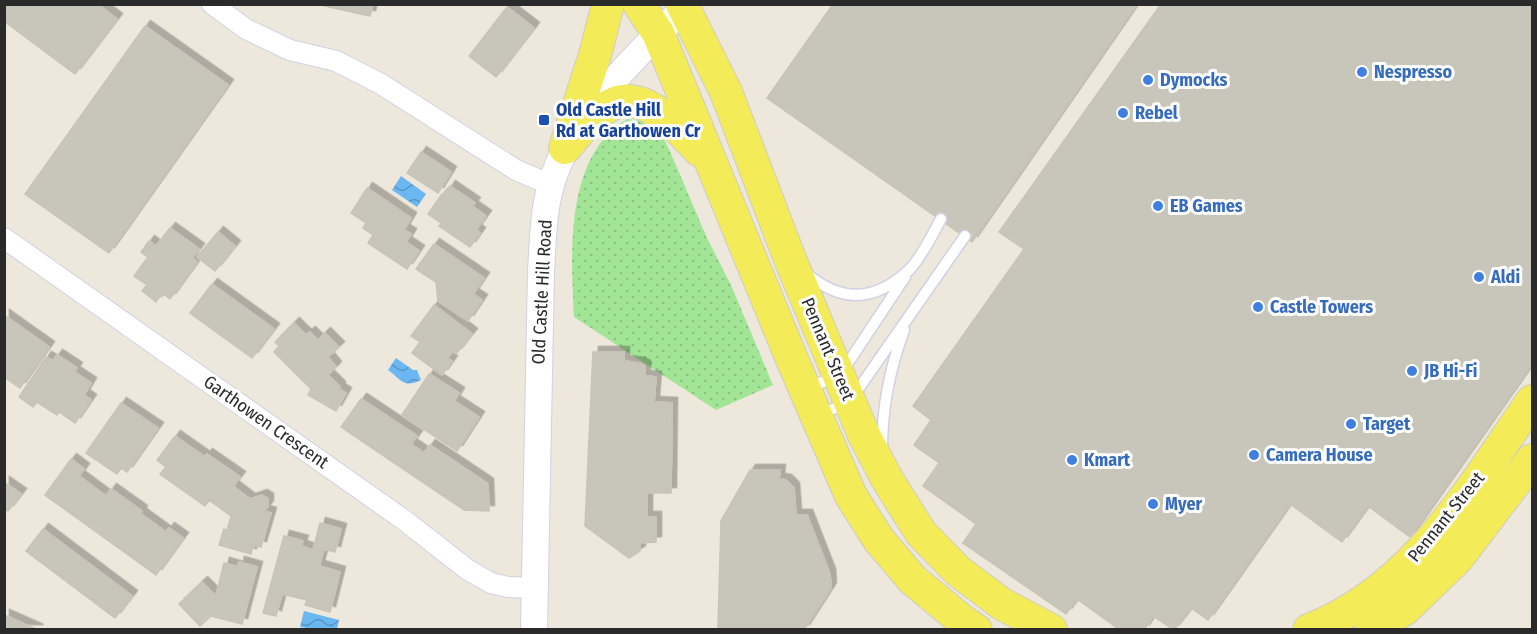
<svg xmlns="http://www.w3.org/2000/svg" width="1537" height="634" font-family="'Fira Sans Condensed',sans-serif">
	<style>
		.park { fill: url(#park-dots) }
		.water { fill: url(#water-waves) }
		.building { fill: #c8c5bb; stroke: #c8c4b5; stroke-width: 1.5; filter: url(#shadow) }
		.lines { fill: none; stroke-linecap: round; stroke-linejoin: round }
		.service-casing { stroke: #d1d1e3; stroke-width: 13 }
		.minor-casing { stroke: #d1d1e3; stroke-width: 22 }
		.tertiary-casing { stroke: #d1d1e3; stroke-width: 28 }
		.primary-casing { stroke: #ccc; stroke-width: 34 }
		.service { stroke: #fff; stroke-width: 10 }
		.minor { stroke: #fff; stroke-width: 20 }
		.tertiary { stroke: #fff; stroke-width: 26 }
		.primary { stroke: #f4eb59; stroke-width: 32 }
		.shop-dot { fill: #3f7fe0; stroke: #fff; stroke-width: 2 }
		.transit-dot { fill: #1a4fb4; stroke: #fff; stroke-width: 2 }
		.labels { text-anchor: middle; dominant-baseline: central; stroke-width: 6; stroke-linejoin: round; paint-order: stroke }
		.shop-label { font-size: 18px; font-weight: bold; fill: #366cbe; stroke: #fff; text-anchor: start }
		.transit-label { font-size: 18px; font-weight: bold; fill: #164399; stroke: #fff; text-anchor: start }
		.street-label { font-size: 18px; fill: #2a2a2a; stroke: #fff }
	</style>
	<defs>
		<pattern id="park-dots" width="8" height="8" patternUnits="userSpaceOnUse" patternTransform="scale(1.5)"><rect width="8" height="8" fill="#a3e596"/><path d="M2 2h.1M6 6h.1" fill="none" stroke="#8cc581" stroke-width="1.8" stroke-linecap="round"/></pattern>
		<pattern id="water-waves" width="16" height="10" patternUnits="userSpaceOnUse" patternTransform="scale(1.5)"><rect width="16" height="10" fill="#6bb7f2"/><path d="M0 5q4-4 8 0t8 0" fill="none" stroke="#5895c4"/></pattern>
		<filter id="shadow"><feDropShadow dx="5.5" dy="-5.5" stdDeviation="0" flood-color="#0004"/></filter>
	</defs>
	<rect width="100%" height="100%" fill="#ede8db"/>
	<path class="park" d="M627,119L642,121L661,134L669,149L707,238L731,285L773,385L716,410L574,317C571,255 564,156 627,119Z"/>
	<path class="water" d="M401,176L426,194L417,207L392,190Z
		M396,358L413,370H417L421,380C403,389 401,379 388,370Z
		M304,611L339,620L337,629H312L300,627Z"/>
	<path class="building" d="M4,4H97L117,19L75,74L4,21Z
		M316,4H373L370,16Z
		M833,4H1137L972,242L767,98Z
		M1161,4H1532V364L1410,537L1368,506L1342,542L1290,504L1208,620L1191,608L1174,630L1153,616L1144,630H1120L1077,599L1066,614L963,543L976,524L923,486L939,463L914,445L931,420L913,406L1024,249L999,232Z
		M507,7L534,28L496,77L469,56Z
		M145,26L228,85L109,253L25,194Z
		M421,152L451,172L438,193L407,173Z
		M450,186L475,203L472,206L486,216L476,230L480,233L470,247L439,226L441,223L428,214L442,194L444,195Z
		M367,188L411,218L404,230L411,234L406,242L419,251L407,269L368,243L373,235L363,228L366,223L351,213Z
		M170,228L199,249L192,258L197,262L170,299L162,293L156,302L142,291L147,285L134,276L148,257L141,252L149,241L156,246Z
		M218,232L235,246L215,271L197,257Z
		M434,244L484,278L473,294L482,300L468,321L438,301L436,282L416,269Z
		M212,284L274,329L252,358L190,313Z
		M434,305L472,334L456,354L453,351L447,358L452,361L442,375L412,353L420,342L411,336Z
		M4,315L49,347L20,388L4,377Z
		M294,323L306,335L310,332L318,340L325,333L339,347L328,357L336,367L328,375L340,387L339,389L346,393L336,411L308,395L311,389L274,352L279,346L275,342Z
		M593,352H624V361L639,363L645,366V376L656,377L654,402L672,403L671,493H647V517H656V542L640,543V551L629,558L585,526Z
		M57,355L77,368L74,372L91,383L84,395L91,400L75,423L59,412L57,415L37,402L33,407L19,397L46,357L53,361Z
		M429,374L459,393L454,401L479,417L457,451L402,415Z
		M361,399L417,436L411,444L424,453L430,445L488,484L489,511L464,510L341,427Z
		M121,403L158,428L127,472L121,468L117,474L86,453Z
		M175,436L205,457L207,454L240,477L233,486L250,499L262,495L268,499V506L264,511L271,513L261,547L253,545L251,554L219,545L224,529L227,531L231,516L209,500L205,506L160,474L166,467L157,460Z
		M71,459L84,469L79,476L106,496L111,489L142,511L140,513L166,532L169,528L183,538L156,575L45,495Z
		M750,470H780L779,479L786,480L794,488L796,515H807L830,574L831,588L804,630H721L718,627L721,521Z
		M4,482L21,494L8,511L4,509Z
		M320,523L341,529L335,552L324,549L319,566L340,572L330,612L305,605L307,600L282,594L276,616L263,613L284,536L303,541L301,546L313,550Z
		M43,529L132,596L115,618L26,551Z
		M239,562L257,567L242,624L211,616L200,626L179,604L202,582L216,596L224,563L238,567Z
		M4,615L38,630H4Z"/>
	<g class="lines">
		<g class="service-casing">
			<path id="service" d="M806,273C841,303 875,302 909,270C920,260 933,233 941,219
				M808,388L840,375L905,277
				M820,415L850,401L965,236
				M882,449C882,408 890,368 904,330"/>
		</g>
		<g class="minor-casing">
			<path id="minor" d="M212,4L246,29L290,50L336,61L381,84L516,170L551,185
				M4,238L404,520L468,570L491,583L508,587L534,588"/>
		</g>
		<g class="tertiary-casing">
			<path id="tertiary" d="M534,630L541,271C543,242 543,212 551,185C571,115 638,54 688,4"/>
		</g>
		<g class="primary-casing">
			<path id="primary" d="M639,4L658,33L791,357L851,496L879,540L913,580L964,622L976,630
				M682,4L726,92L790,259L863,433L887,479L921,533L958,571L1002,604L1051,630
				M567,141L595,55L608,4
				M565,148C576,136 587,119 601,111C606,107 616,102 622,101C651,97 682,132 699,150
				M1309,630C1414,590 1471,488 1532,401
				M1371,630L1405,609L1457,559L1532,460"/>
		</g>
		<use href="#service" class="service"/>
		<use href="#minor" class="minor"/>
		<use href="#tertiary" class="tertiary"/>
		<use href="#primary" class="primary"/>
	</g>
	<g class="shop-dot">
		<circle cx="1362" cy="72" r="6"/>
		<circle cx="1148" cy="80" r="6"/>
		<circle cx="1123" cy="113" r="6"/>
		<circle cx="1158" cy="206" r="6"/>
		<circle cx="1479" cy="277" r="6"/>
		<circle cx="1258" cy="307" r="6"/>
		<circle cx="1412" cy="371" r="6"/>
		<circle cx="1351" cy="424" r="6"/>
		<circle cx="1254" cy="455" r="6"/>
		<circle cx="1072" cy="460" r="6"/>
		<circle cx="1153" cy="504" r="6"/>
	</g>
	<rect class="transit-dot" x="538" y="114" width="12" height="12" rx="3"/>
	<g class="labels">
		<g class="shop-label">
			<text x="1374" y="72">Nespresso</text>
			<text x="1160" y="80">Dymocks</text>
			<text x="1135" y="113">Rebel</text>
			<text x="1170" y="206">EB Games</text>
			<text x="1491" y="277">Aldi</text>
			<text x="1270" y="307">Castle Towers</text>
			<text x="1424" y="371">JB Hi-Fi</text>
			<text x="1363" y="424">Target</text>
			<text x="1266" y="455">Camera House</text>
			<text x="1084" y="460">Kmart</text>
			<text x="1165" y="504">Myer</text>
		</g>
		<g class="transit-label">
			<text x="556" y="110">Old Castle Hill<tspan x="556" dy="21">Rd at Garthowen Cr</tspan></text>
		</g>
		<g class="street-label">
			<text transform="translate(542 292) rotate(-87)">Old Castle Hill Road</text>
			<text transform="translate(828 349) rotate(67)">Pennant Street</text>
			<text transform="translate(266 422) rotate(35)">Garthowen Crescent</text>
			<text transform="translate(1446 517) rotate(-51)">Pennant Street</text>
		</g>
	</g>
	<rect width="1537" height="634" fill="none" stroke="#2a2a2a" stroke-width="12"/>
</svg>
